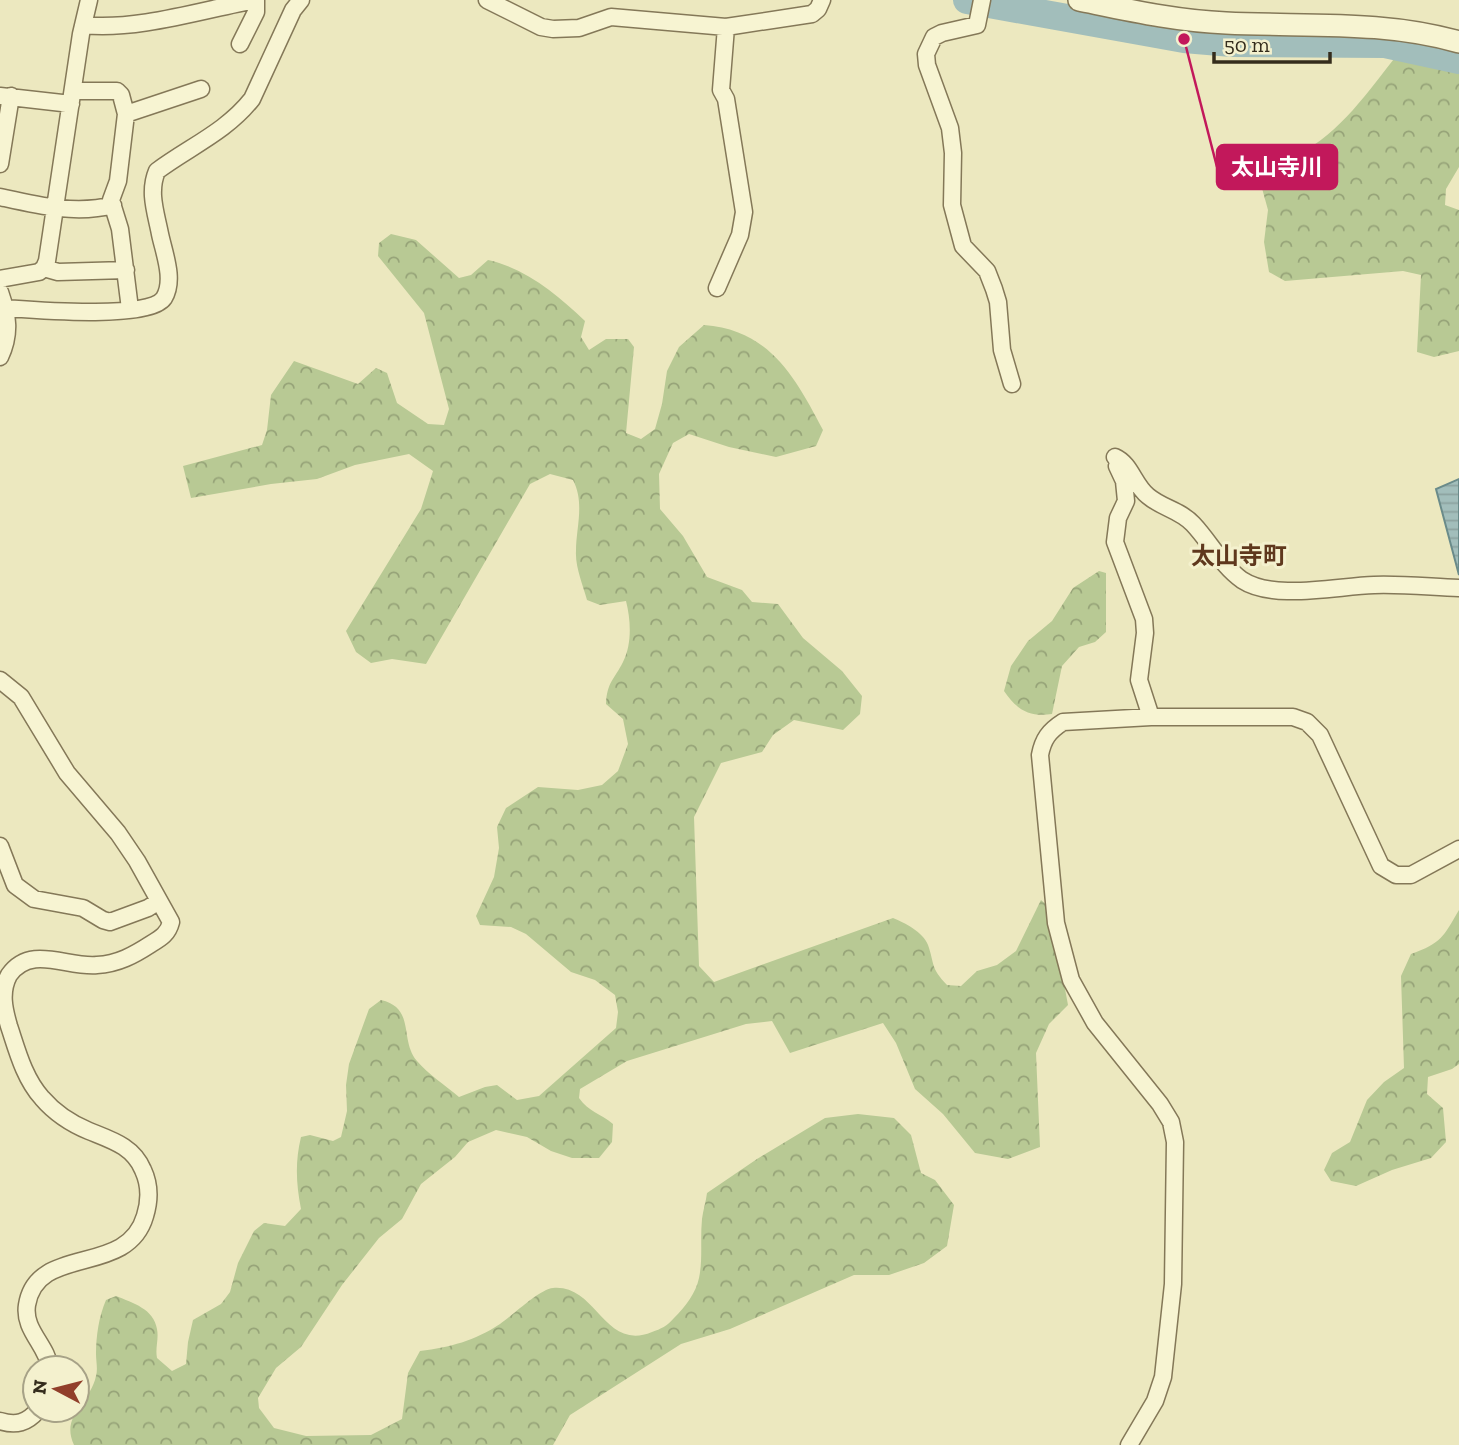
<svg xmlns="http://www.w3.org/2000/svg" width="1459" height="1445" font-family="'Zilla Slab','Noto Sans JP',serif">
	<style>
		.forest { fill: url(#forest-crowns) }
		.water { fill: url(#water-rules); stroke: #6a8b8a; stroke-width: 2 }
		.lines { fill: none; stroke-linecap: round; stroke-linejoin: round }
		.river { stroke: #a2bebb; stroke-width: 28 }
		.minor-casing { stroke: #847858; stroke-width: 19 }
		.tertiary-casing { stroke: #847858; stroke-width: 24 }
		.minor { stroke: #f7f4d2; stroke-width: 16 }
		.tertiary { stroke: #f7f4d2; stroke-width: 21 }
		.labels { text-anchor: middle; dominant-baseline: central; stroke-width: 6; stroke-linejoin: round; paint-order: stroke }
		.quarter-label { font-size: 24px; font-weight: bold; fill: #5f381d; stroke: #f4f1ce }
		.leader { fill: none; stroke: #c2185b; stroke-width: 2.5 }
		.callout-dot { fill: #c2185b; stroke: #f4f1ce; stroke-width: 2.5 }
		.callout { fill: #c2185b; stroke: #c2185b; stroke-width: 2.5 }
		.callout-label { font-size: 23px; text-anchor: middle; font-weight: bold; fill: #fff }
	</style>
	<defs>
		<pattern id="forest-crowns" width="20" height="18" patternUnits="userSpaceOnUse" patternTransform="scale(1.75)"><rect width="20" height="18" fill="#b8c994"/><path d="M2 6a3 3 0 1 1 6 0M12 15a3 3 0 1 1 6 0" fill="none" stroke="#96a378"/></pattern>
		<pattern id="water-rules" width="6" height="5" patternUnits="userSpaceOnUse" patternTransform="scale(1.75)"><rect width="6" height="5" fill="#a2bebb"/><path d="M0 2.5h6" fill="none" stroke="#8ca3a0"/></pattern>
	</defs>
	<rect width="100%" height="100%" fill="#ece8bf"/>
	<path class="forest" d="M1397,55L1432,59L1459,67V167L1446,189L1445,205L1459,210V351L1434,357L1417,352L1421,275L1403,271L1285,281L1269,272L1264,242L1268,210L1260,181L1261,162C1272,160 1288,159 1298,154C1340,134 1369,90 1397,55Z
		M391,234L416,240L459,278L471,275L488,260C525,268 558,295 585,321L581,337L589,350L606,339H628L634,347L626,433L641,439L655,429L662,404L667,371L679,347L704,325C770,330 795,377 823,430L816,446L776,457L729,447L689,434L673,443L659,474L660,509L683,536L707,577L742,590L752,602L778,604L803,638L842,671L862,696L860,714L843,730L794,720L773,735L762,752L721,763L694,817L699,966L714,982L893,918C905,923 923,932 928,945C935,965 930,967 947,985L961,986L977,971L997,965L1016,951L1041,900L1050,908L1068,1005L1049,1024L1036,1053L1040,1147L1008,1159L975,1153L943,1114L915,1089L896,1043L883,1023L790,1053L772,1021L746,1024L627,1061L580,1089L579,1098C589,1112 600,1113 613,1124L612,1142L599,1158H572L551,1151L527,1137L496,1130L468,1142L455,1157L421,1184L402,1219L379,1238L342,1285L301,1347L276,1368L258,1398L259,1408L274,1428L306,1436L371,1435L402,1419L408,1373L420,1351C451,1347 474,1341 500,1324C513,1315 540,1289 553,1288C597,1284 604,1352 652,1332C661,1329 667,1326 674,1318C685,1307 696,1293 699,1278C703,1259 700,1239 702,1219C703,1210 706,1202 707,1193L757,1159L825,1118L858,1114L894,1118L911,1135L921,1173L935,1180L954,1205L947,1246L924,1263L889,1275H854L730,1329L681,1344L570,1415L553,1445H74C60,1415 90,1404 96,1376C98,1369 96,1361 96,1354C96,1336 99,1316 106,1300L116,1296C133,1303 154,1309 157,1329C159,1339 155,1348 157,1358L172,1371L186,1364L188,1342L193,1320L221,1304L230,1292L238,1263L254,1231L264,1223L285,1226L301,1209C296,1183 295,1162 301,1137L310,1135L333,1141L341,1137L347,1111L346,1085L349,1064L369,1009L381,1000C416,1008 399,1040 417,1061C428,1074 445,1085 459,1097L485,1087L497,1085L517,1100L539,1096L616,1028L618,1012L615,995L595,980L571,972L526,934L511,927L480,925L476,916L494,877L499,848L497,827L506,808L538,787L578,790L602,785L618,771L628,744L623,719L606,704C607,682 614,680 623,662C632,644 631,621 626,601L600,605L587,600C583,585 575,567 576,551C576,528 585,503 573,480L550,474L530,484L426,664L392,659L371,663L356,652L346,631L421,509L433,471L409,454L355,465L317,479L271,484L191,498L183,466L262,445L267,430L271,395L294,361L358,384L376,368L387,373L397,403L428,424L444,425L449,409L424,313L378,256L379,243Z
		M1099,571L1106,573V632L1095,642L1079,647L1062,666L1052,714C1029,717 1017,710 1004,691L1011,666L1028,641L1052,621L1073,588Z
		M1459,910V1064L1452,1069L1428,1077L1427,1094L1443,1108L1446,1142L1431,1158L1392,1170L1356,1186L1331,1181L1324,1170L1332,1153L1350,1142L1367,1100L1384,1082L1404,1068L1401,976L1411,954C1442,943 1443,937 1459,910Z"/>
	<path class="water" d="M1459,479V575L1436,489Z"/>
	<g class="lines">
		<path class="river" d="M967,0L1184,39L1232,43L1385,44L1459,60"/>
		<g class="minor-casing">
			<path id="minor" d="M487,0L541,27L553,29L579,28L611,17L726,27L812,14L818,9L822,0
				M982,0L977,25L942,33L934,37L926,54L927,65L950,128L953,153L952,205L963,246L987,271L994,289L998,302L1002,350L1012,384
				M83,25C136,31 202,10 255,0
				M240,44L256,12V0
				M73,91H117L121,95L126,114L118,181L111,200L120,229L130,309
				M0,96L71,104
				M126,114L201,89
				M0,164L11,96
				M0,197C36,205 76,215 113,205
				M44,268L58,272L126,270
				M0,279L39,272L44,268L47,261L81,34L89,0
				M717,288L740,235L744,212L726,99L721,90L726,27
				M0,292C8,315 11,334 0,357
				M5,308C33,310 150,320 164,298C175,280 164,253 160,234C156,213 148,192 157,171C189,147 226,132 252,99L293,10L301,0
				M1115,457C1131,464 1134,485 1148,496C1162,508 1180,510 1193,524C1210,542 1222,566 1242,580C1274,601 1337,586 1374,585C1402,584 1431,587 1459,588
				M1117,466L1124,481L1126,501L1118,518L1115,542L1144,619L1145,633L1139,680L1151,717
				M0,680L21,697L67,773L118,833L137,861L171,922C168,934 161,938 151,944C134,955 118,964 97,965C67,968 31,944 9,975C0,992 4,1009 9,1026C17,1050 24,1078 42,1098C54,1112 72,1124 89,1131C111,1140 133,1146 143,1170C150,1185 150,1200 145,1216C127,1278 37,1243 27,1305C23,1330 47,1345 50,1368
				M0,846L15,885L34,899L83,908L103,920L110,922L148,908L159,901
				M0,1421C16,1426 27,1423 38,1410
				M1129,1445L1155,1401L1163,1377L1173,1284L1175,1142L1171,1122L1160,1104L1095,1023L1071,980L1056,923L1040,755C1043,739 1049,731 1063,722L1151,717H1293L1307,722L1320,735L1381,866L1396,875H1411L1459,849"/>
		</g>
		<g class="tertiary-casing">
			<path id="tertiary" d="M1079,0C1128,10 1176,21 1226,23C1304,27 1383,20 1459,42"/>
		</g>
		<use href="#minor" class="minor"/>
		<use href="#tertiary" class="tertiary"/>
	</g>
	<g class="labels">
		<g class="quarter-label">
			<text x="1239" y="555">太山寺町</text>
		</g>
	</g>
	<path class="leader" d="M1184 39L1217 167"/>
	<circle class="callout-dot" cx="1184" cy="39" r="7"/>
	<rect class="callout" x="1217" y="145" width="120" height="44" rx="7"/>
	<g class="callout-label">
		<text x="1277" y="175">太山寺川</text>
	</g>
	<g transform="translate(56 1389) rotate(277)"><circle r="33" fill="#f4f1ce" stroke="#a7a287" stroke-width="2"/>
	<path d="M0-5L12 26L0 18L-12 26Z" fill="#913f2a"/>
	<text y="-10" font-size="19" font-weight="bold" text-anchor="middle" fill="#342c1c">N</text>
	</g>
	<path d="M1214 52v10h116v-10" fill="none" stroke="#342c1c" stroke-width="3.5"/>
	<text x="1224" y="52" font-size="21" fill="#342c1c" stroke="#f4f1ce" stroke-width="5" paint-order="stroke">50 m</text>
</svg>
